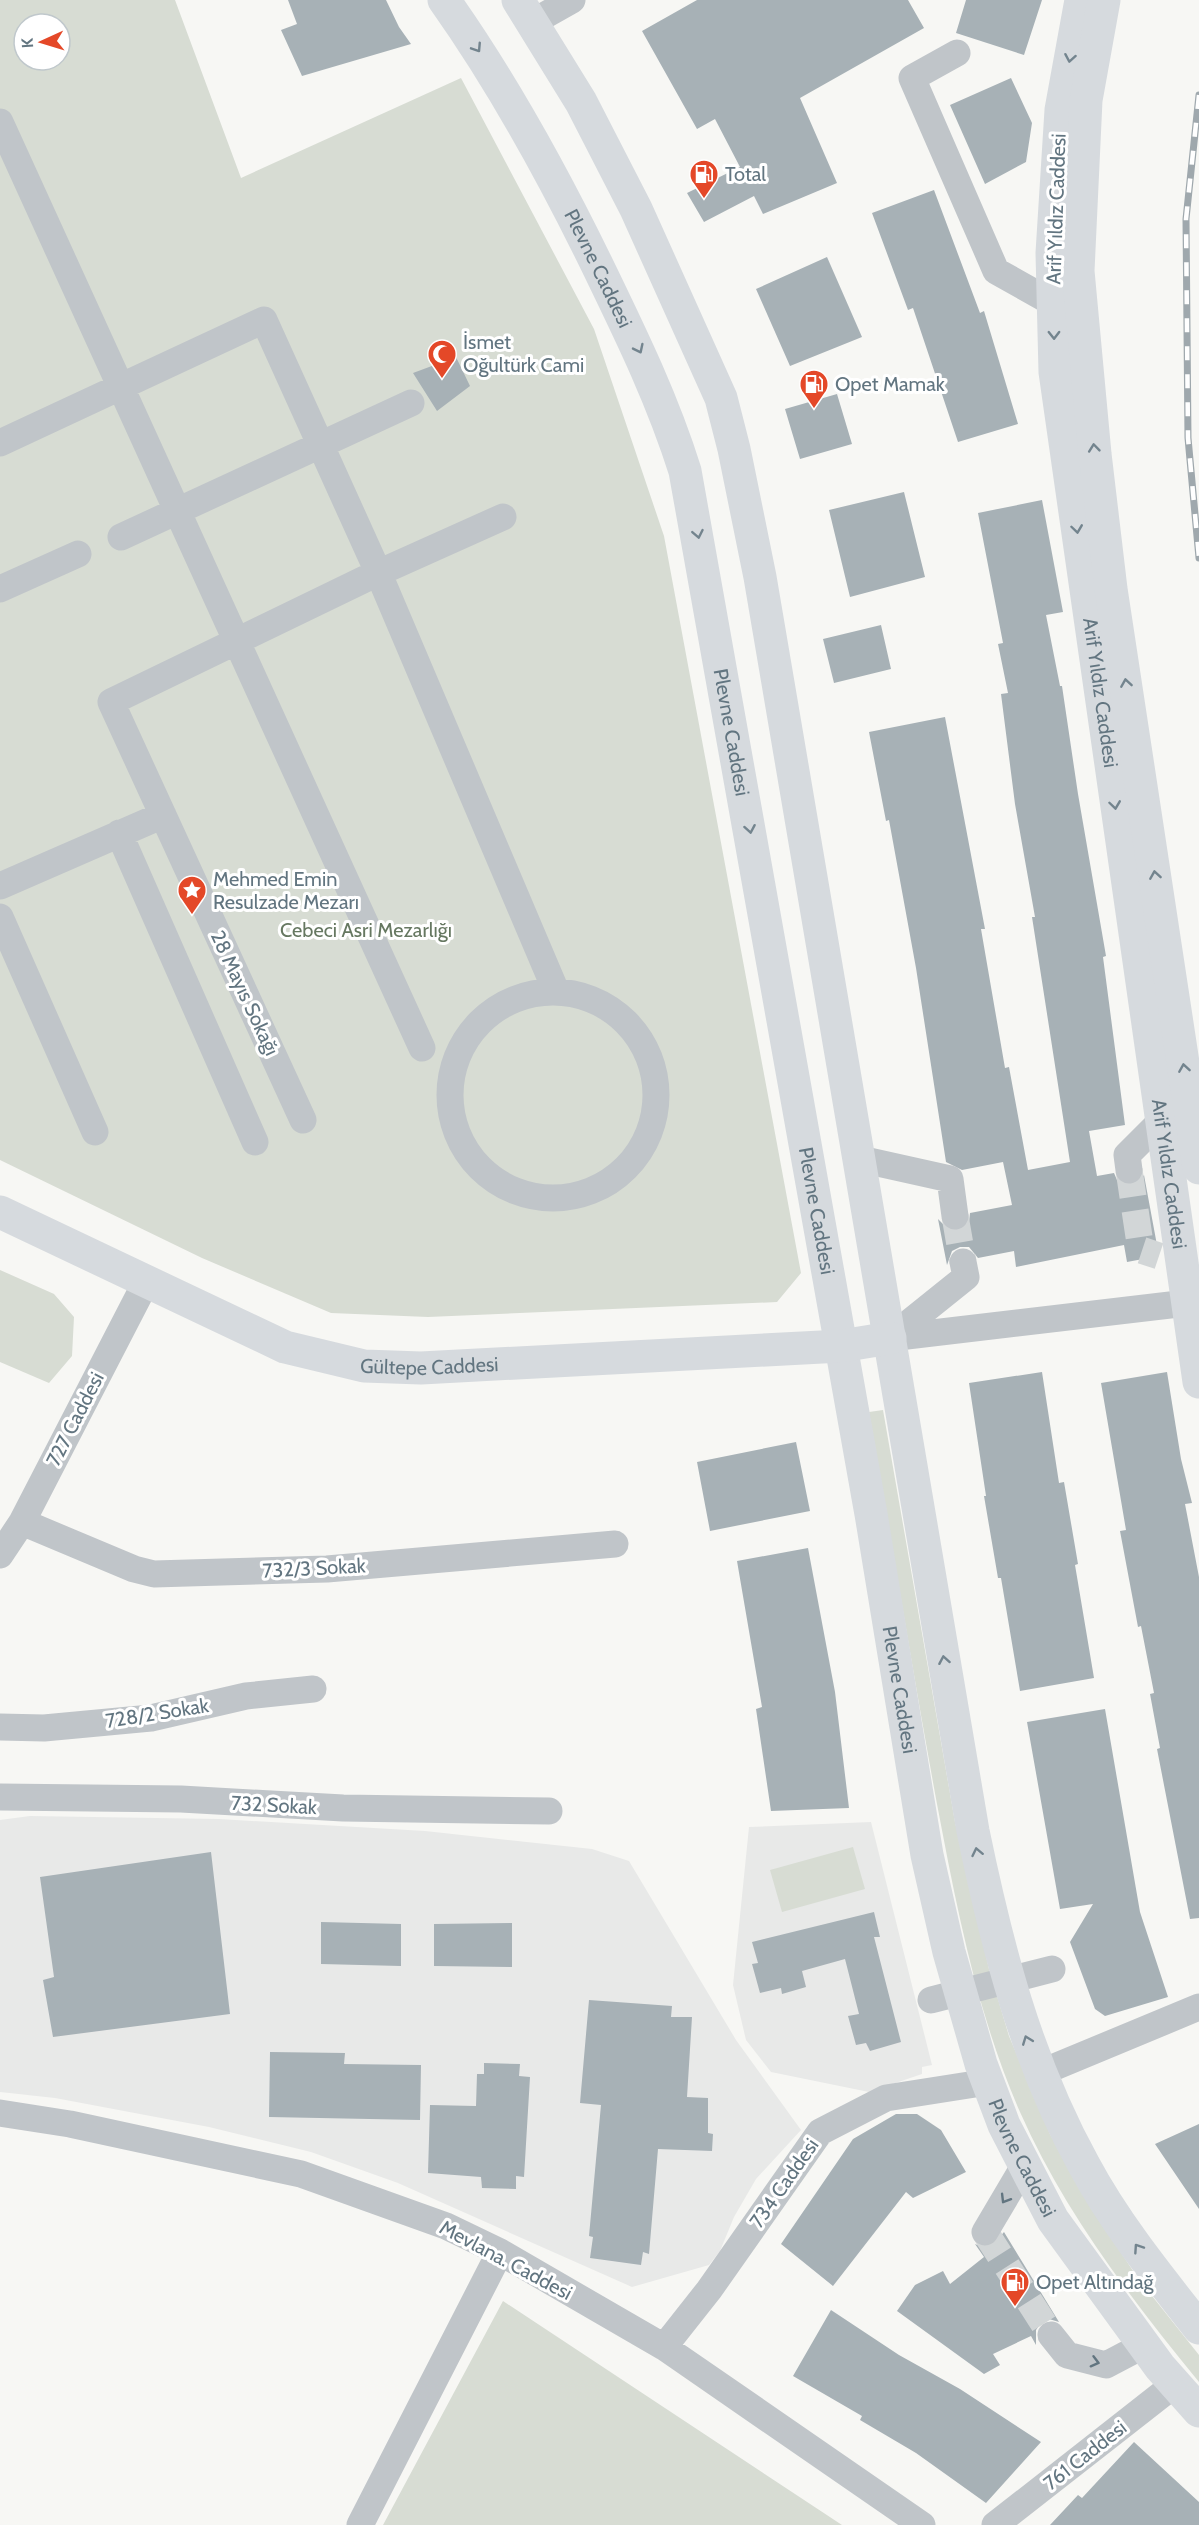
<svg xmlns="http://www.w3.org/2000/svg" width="1199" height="2525" font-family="Cabin,sans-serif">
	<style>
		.built { fill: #e8e9e8 }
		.green { fill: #d7dcd3; fill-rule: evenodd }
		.building { fill: #a7b1b6 }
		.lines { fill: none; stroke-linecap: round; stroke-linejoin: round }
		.minor-tunnel { stroke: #d2d6d7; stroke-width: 27; stroke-dasharray: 27 14; stroke-linecap: butt }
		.minor { stroke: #c0c5c9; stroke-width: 27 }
		.major { stroke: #d6dade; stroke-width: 33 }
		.rail-casing { stroke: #9fa8ad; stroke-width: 7 }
		.rail { stroke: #fff; stroke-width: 4.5; stroke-dasharray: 14; stroke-linecap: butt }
		.oneway { stroke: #73848e }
		.oneway2 { stroke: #627580 }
		.labels { text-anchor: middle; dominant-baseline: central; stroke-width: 6; stroke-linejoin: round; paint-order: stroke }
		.poi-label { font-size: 20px; fill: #627580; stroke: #fff; text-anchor: start }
		.street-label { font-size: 20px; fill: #627580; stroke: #fff }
		.park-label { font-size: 20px; fill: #667861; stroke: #fff }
	</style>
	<rect width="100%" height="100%" fill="#f7f7f4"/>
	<path class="built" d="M30,1816L219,1819L425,1831L592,1849L629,1861L736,2040L801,2130L756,2179L734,2217L720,2251L709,2265L632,2287L398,2183L311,2152L209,2127L55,2098L0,2092V1820Z
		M871,1822L932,2065L922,2067V2074L869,2092L771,2072L746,2040L733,1985L749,1827Z"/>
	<path class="green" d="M0,0H175L241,178L461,78L594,329L664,536L801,1273L777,1302L428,1317L331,1313L202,1258L0,1160ZM24,24H60V60H24Z
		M0,1270L54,1294L74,1317L72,1356L49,1383L0,1362Z
		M883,1410L955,1822L989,1969L1009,2036L1050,2134L1080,2190L1137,2277L1199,2355V2382C1131,2299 1063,2210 1020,2112C977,2014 957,1909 937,1804C913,1674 892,1543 869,1412Z
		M853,1847L865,1889L782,1912L770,1870Z
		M503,2301L842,2525H383Z"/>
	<path class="building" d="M288,0H386L399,27L411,44L302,76L281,30L297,24Z
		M697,0H908L924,28L800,98L837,183L763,214L754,196L704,222L687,193L740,167L715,119L697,129L642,31Z
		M966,0H1042L1024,55L956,33Z
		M1011,78L1032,123L1026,162L985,184L950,105Z
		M934,190L980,313L984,311L1018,424L958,442L913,308L908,310L872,213Z
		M827,257L862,337L790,366L756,289Z
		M456,357L470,386L437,411L413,373Z
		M837,394L852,444L800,459L785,409Z
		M904,492L925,577L850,597L829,510Z
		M1042,500L1063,612L1046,615L1060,686H1062L1078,794L1106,956L1103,957L1125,1125L1089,1131L1097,1176L1114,1173L1117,1180L1130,1186L1139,1182L1144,1175L1159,1256L1127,1262L1124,1245L1016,1267L1014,1251L978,1258L969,1247H960L952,1251L947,1265L938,1219L949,1230L958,1231L969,1222L970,1213L1012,1205L1003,1162L962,1170L946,1162L916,968L889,820L886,821L869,732L945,717L985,929H981L1005,1068L1009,1067L1028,1170L1070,1162L1032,917H1035L1015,804L1001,694L1008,693L998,644L1003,643L978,513Z
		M881,625L891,669L834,683L823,639Z
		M1042,1372L1059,1483L1064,1482L1078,1564L1075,1565L1094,1678L1020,1691L1001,1578H998L984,1496H986L969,1383Z
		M1167,1372L1181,1459L1192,1503L1185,1504L1199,1577V1918L1190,1919L1157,1749L1160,1748L1150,1694L1154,1693L1141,1626L1138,1627L1120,1531L1126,1530L1101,1383Z
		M796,1442L810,1511L710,1531L697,1462Z
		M808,1548L835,1692L849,1808L771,1811L756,1709L762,1707L737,1561Z
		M1105,1709L1140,1912L1168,1997L1105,2016L1095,2009L1070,1942L1093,1904L1060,1909L1027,1722Z
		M211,1852L230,2014L53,2037L43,1980L54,1977L40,1877Z
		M874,1912L880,1937H874L901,2042L870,2051L866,2043L856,2045L848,2016L859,2014L845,1959L802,1971L806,1987L782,1994L781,1988L760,1993L752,1964L758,1963L752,1942Z
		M321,1922L401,1924V1966L321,1964Z
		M512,1923V1967L434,1966V1924Z
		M589,2000L672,2006L671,2017H692L687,2097L708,2098V2133L713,2134L712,2151L658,2149L649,2254L643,2252L641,2265L590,2258L593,2237L589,2236L601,2105L580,2103Z
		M270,2052L345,2053L344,2064L421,2065L420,2120L269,2117Z
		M484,2063L520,2064L519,2076L530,2077L524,2177L516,2176V2189L482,2188L481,2177L428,2173L430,2105L476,2106L477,2074H484Z
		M896,2114H917L941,2130L966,2172L913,2198L906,2192L833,2286L781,2244L853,2139Z
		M1199,2124V2209L1155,2144Z
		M1004,2232L1059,2322L1049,2319L1041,2323L1036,2330V2345L1031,2336L993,2354L1000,2365L984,2374L897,2311L915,2285L943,2271L950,2284L984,2257L975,2244L984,2248L992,2246Z
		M831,2310L899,2355L960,2389L1041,2442L986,2503L916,2453L860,2420L862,2416L793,2376Z
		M1134,2442L1199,2502V2525H1050L1078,2495L1082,2498Z"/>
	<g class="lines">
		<path class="minor-tunnel" d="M1129,1170L1141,1250L1159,1256
			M955,1216L963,1262
			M985,2232L1051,2335"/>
		<path class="minor" d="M533,22L572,0
			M957,53L912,78L996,271L1053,303L1071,305
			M0,122L422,1048
			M0,443L264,320L378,572L556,991
			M121,537L411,403
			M0,589L78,554
			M119,833L255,1142
			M0,886L163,815
			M0,917L95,1132
			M450 1095a103 103 0 1 1 206 0a103 103 0 1 1-206 0Z
			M303,1120L111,702L367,578L503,517
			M860,1159L950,1179L955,1216
			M1129,1170L1127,1155L1160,1122
			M890,1338L1187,1303
			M890,1338L966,1277L963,1262
			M22,1522L134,1569L154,1574L327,1569L615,1544
			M0,1555L22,1522L147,1280
			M0,1727L44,1728L151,1718L246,1696L313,1689
			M0,1797L181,1799L343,1808L549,1811
			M931,2000L1052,1969
			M1040,2073L1199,2007
			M0,2113L70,2124L301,2174L446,2226L500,2252L664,2347L922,2525
			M985,2232L1024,2166
			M1051,2335L1067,2355L1106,2365L1144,2345
			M664,2347L709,2290L820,2132L886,2098L988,2082
			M360,2525L500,2252
			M995,2525L1175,2384"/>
		<g class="major">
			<path id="s1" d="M444,0C505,86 555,178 601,273C633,339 663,401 685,471L871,1514L927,1855L949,1952L981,2064L1004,2125L1053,2220L1160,2367L1199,2411"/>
			<path d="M518,0L581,102L636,209L721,398L734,449L760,577L973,1831C997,1947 1026,2060 1084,2165C1115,2223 1158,2276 1199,2328"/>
			<path id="s2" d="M1081,0L1061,110L1052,253L1055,372L1199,1382"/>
			<path d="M1104,0L1086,100L1078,271L1095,454L1111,589L1199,1168"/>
			<path id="s3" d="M0,1212L285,1347L364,1366L421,1368L841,1346L890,1338"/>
		</g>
		<g class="rail-casing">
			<path id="rail" d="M1199,95L1186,219L1188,438L1199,558"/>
		</g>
		<use href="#rail" class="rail"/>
	</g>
	<defs><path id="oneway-chevron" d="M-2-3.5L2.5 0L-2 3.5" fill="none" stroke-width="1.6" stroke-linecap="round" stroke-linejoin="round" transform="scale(1.5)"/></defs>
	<g class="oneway">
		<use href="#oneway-chevron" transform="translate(477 48) rotate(57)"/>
		<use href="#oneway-chevron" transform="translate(1070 58) rotate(100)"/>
		<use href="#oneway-chevron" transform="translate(1054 335) rotate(89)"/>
		<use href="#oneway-chevron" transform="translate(639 349) rotate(64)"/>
		<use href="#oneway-chevron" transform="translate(1094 448) rotate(-96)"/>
		<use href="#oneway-chevron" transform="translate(1077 529) rotate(82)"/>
		<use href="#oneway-chevron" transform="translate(698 534) rotate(79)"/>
		<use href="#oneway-chevron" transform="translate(1126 683) rotate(-99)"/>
		<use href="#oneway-chevron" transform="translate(1115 805) rotate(82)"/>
		<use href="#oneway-chevron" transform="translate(750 829) rotate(80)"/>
		<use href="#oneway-chevron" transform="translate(1155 875) rotate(-99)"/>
		<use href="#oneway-chevron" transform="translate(1184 1068) rotate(-99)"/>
		<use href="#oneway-chevron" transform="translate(944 1660) rotate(-100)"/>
		<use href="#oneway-chevron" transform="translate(977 1852) rotate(-102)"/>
		<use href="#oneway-chevron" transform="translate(1027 2040) rotate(-111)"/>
		<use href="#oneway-chevron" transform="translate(1138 2248) rotate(-124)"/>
	</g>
	<g class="oneway2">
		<use href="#oneway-chevron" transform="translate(1005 2199) rotate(121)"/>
		<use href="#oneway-chevron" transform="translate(1095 2362) rotate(15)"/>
	</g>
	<defs>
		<g id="fuel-pin" transform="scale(1.5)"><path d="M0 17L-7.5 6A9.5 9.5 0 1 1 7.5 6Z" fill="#e44828" stroke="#fff"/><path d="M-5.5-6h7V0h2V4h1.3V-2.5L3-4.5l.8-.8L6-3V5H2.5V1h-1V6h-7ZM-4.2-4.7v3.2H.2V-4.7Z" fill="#fff"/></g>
		<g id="mosque-pin" transform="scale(1.5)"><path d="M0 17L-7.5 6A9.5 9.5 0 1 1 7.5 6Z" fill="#e44828" stroke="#fff"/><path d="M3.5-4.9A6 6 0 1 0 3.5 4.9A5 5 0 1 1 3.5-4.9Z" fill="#fff"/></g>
		<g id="sight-pin" transform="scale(1.5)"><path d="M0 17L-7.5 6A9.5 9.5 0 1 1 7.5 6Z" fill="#e44828" stroke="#fff"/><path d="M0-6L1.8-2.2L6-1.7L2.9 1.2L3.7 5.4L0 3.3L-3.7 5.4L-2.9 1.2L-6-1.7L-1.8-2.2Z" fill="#fff"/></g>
	</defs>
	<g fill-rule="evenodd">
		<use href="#fuel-pin" x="704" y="174"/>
		<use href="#mosque-pin" x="442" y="354"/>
		<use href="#fuel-pin" x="814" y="384"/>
		<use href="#sight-pin" x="192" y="890"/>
		<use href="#fuel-pin" x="1015" y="2282"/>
	</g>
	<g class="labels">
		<g class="poi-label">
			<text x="725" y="174">Total</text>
			<text x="463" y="342">İsmet<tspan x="463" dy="23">Oğultürk Cami</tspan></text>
			<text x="835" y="384">Opet Mamak</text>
			<text x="213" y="879">Mehmed Emin<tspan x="213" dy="23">Resulzade Mezarı</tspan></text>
			<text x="1036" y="2282">Opet Altındağ</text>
		</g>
		<g class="street-label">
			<text transform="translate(1056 209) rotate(-88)">Arif Yıldız Caddesi</text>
			<text stroke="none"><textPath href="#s1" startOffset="310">Plevne Caddesi</textPath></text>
			<text stroke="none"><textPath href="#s2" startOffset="698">Arif Yıldız Caddesi</textPath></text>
			<text stroke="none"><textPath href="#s1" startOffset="796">Plevne Caddesi</textPath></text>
			<text transform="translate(245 993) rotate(65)">28 Mayıs Sokağı</text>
			<text stroke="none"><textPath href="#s2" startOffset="1184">Arif Yıldız Caddesi</textPath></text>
			<text stroke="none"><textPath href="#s1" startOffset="1282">Plevne Caddesi</textPath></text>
			<text stroke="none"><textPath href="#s3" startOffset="462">Gültepe Caddesi</textPath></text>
			<text transform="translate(75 1419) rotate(-63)">727 Caddesi</text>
			<text transform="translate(314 1568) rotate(-3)">732/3 Sokak</text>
			<text stroke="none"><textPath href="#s1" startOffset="1768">Plevne Caddesi</textPath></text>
			<text transform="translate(157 1713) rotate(-9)">728/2 Sokak</text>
			<text transform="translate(274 1805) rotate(3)">732 Sokak</text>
			<text stroke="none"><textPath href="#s1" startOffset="2254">Plevne Caddesi</textPath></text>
			<text transform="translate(784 2183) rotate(-55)">734 Caddesi</text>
			<text transform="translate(506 2260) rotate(28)">Mevlana. Caddesi</text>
			<text transform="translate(1085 2455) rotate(-38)">761 Caddesi</text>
		</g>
		<g class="park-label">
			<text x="366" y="930">Cebeci Asri Mezarlığı</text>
		</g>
	</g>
	<g transform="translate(42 42) rotate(266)"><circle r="28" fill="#ffffff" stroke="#c0c8cc" stroke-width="1.5"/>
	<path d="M0-4.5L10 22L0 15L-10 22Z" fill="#e44828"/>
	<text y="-9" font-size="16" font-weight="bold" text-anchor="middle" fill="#627580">K</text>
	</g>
</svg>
